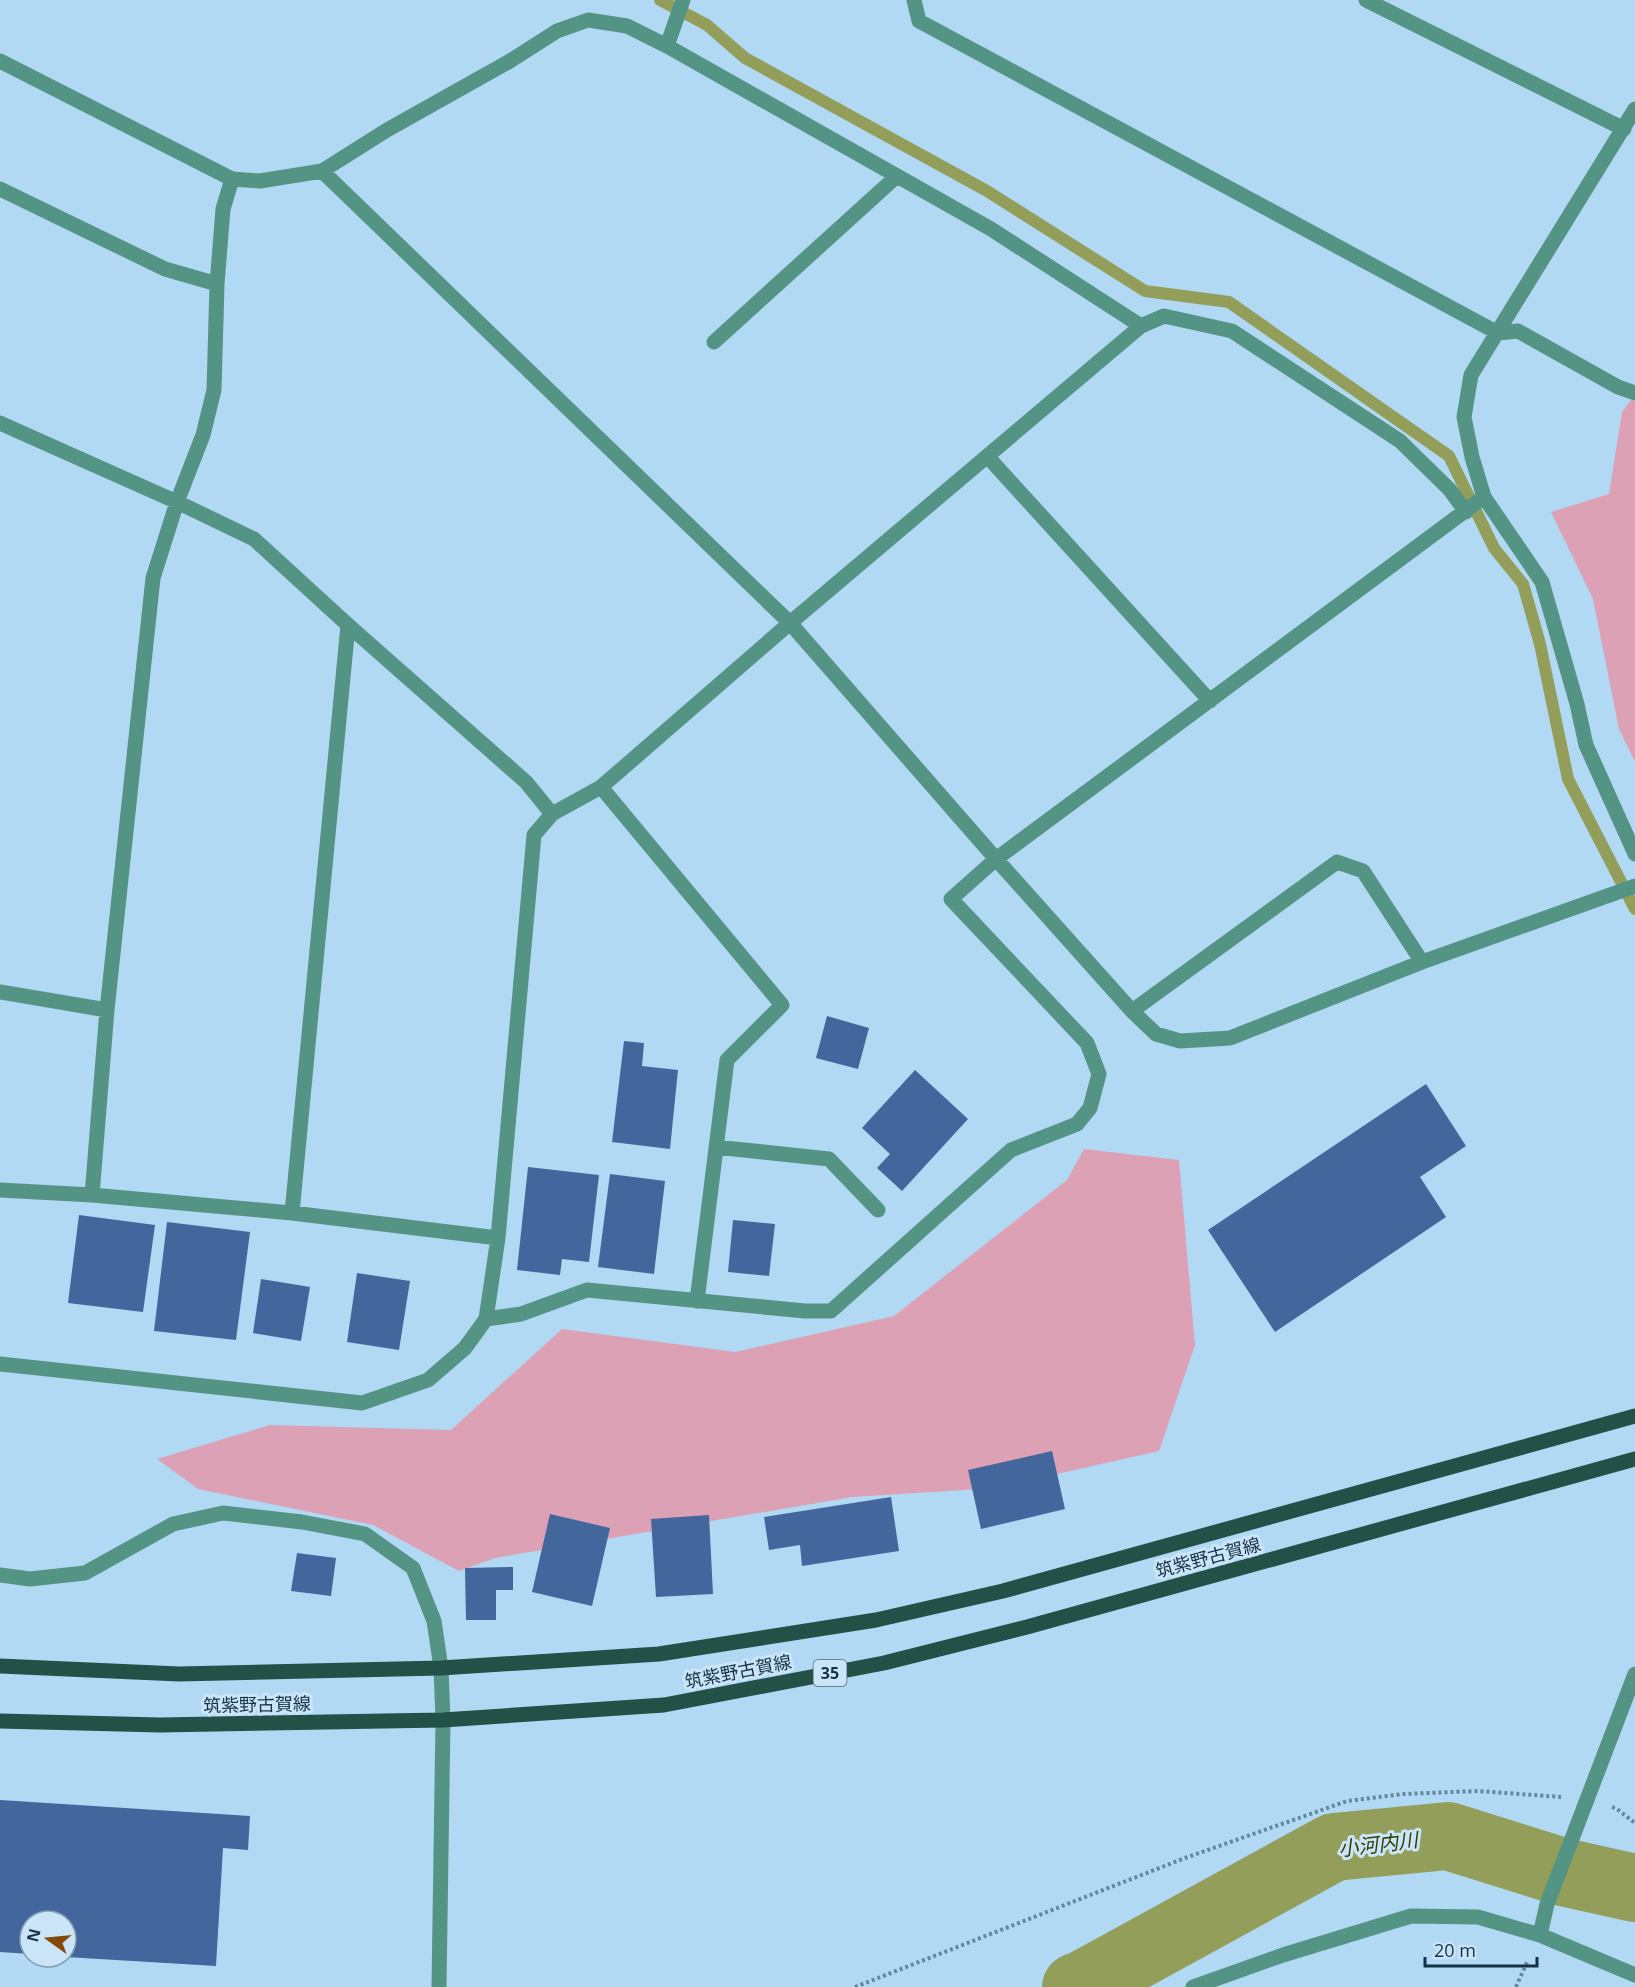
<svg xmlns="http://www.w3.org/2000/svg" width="1635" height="1987" font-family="'Open Sans','Noto Sans JP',sans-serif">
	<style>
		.green { fill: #dda1b5 }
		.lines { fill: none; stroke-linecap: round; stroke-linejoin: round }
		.stream { stroke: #929e59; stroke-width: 12 }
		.river { stroke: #929e59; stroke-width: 68 }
		.building { fill: #43679c }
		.path { stroke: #64879d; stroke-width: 4; stroke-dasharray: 3 3; stroke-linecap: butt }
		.minor { stroke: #549485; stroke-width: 15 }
		.major { stroke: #235047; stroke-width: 15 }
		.labels { text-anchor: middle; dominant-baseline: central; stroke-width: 6; stroke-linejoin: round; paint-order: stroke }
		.shield { fill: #cae5f7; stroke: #4c687a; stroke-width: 1.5 }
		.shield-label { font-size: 16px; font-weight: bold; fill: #163345 }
		.street-label { font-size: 18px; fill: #163345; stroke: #cae5f7 }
		.water-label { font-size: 20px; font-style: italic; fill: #333a02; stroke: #cae5f7 }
	</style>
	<rect width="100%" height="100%" fill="#b1d9f4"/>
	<path class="green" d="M1635,395V762L1619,729L1593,599L1551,512L1609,494L1622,412Z
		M1084,1149L1179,1160L1195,1345L1159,1451L995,1488L852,1497L495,1558L459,1571L373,1525L198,1489L157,1459L270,1425L451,1430L562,1329L735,1352L894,1316L1067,1180Z"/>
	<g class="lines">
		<path class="stream" d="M660,0L707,25L745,58L987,191L1145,291L1229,302L1449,456L1494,548L1523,584L1540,644L1568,779L1635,909"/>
		<path class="river" d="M1076,1987L1084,1984L1334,1847L1448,1836L1563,1872L1635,1888"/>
	</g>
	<path class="building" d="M827,1016L869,1028L858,1069L816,1058Z
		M624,1041L644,1043L642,1066L678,1070L670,1149L612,1142Z
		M915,1070L968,1119L902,1191L877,1168L890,1154L862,1128Z
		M1426,1084L1466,1146L1420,1177L1446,1217L1275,1332L1208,1230Z
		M528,1167L599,1175L589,1262L562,1259L560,1275L517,1270Z
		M610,1174L665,1181L654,1274L598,1267Z
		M79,1215L155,1225L143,1312L68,1303Z
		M733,1220L775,1224L769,1276L728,1272Z
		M167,1222L250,1232L236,1340L154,1331Z
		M357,1273L410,1281L399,1350L347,1342Z
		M261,1279L310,1287L301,1341L253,1333Z
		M1052,1451L1065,1509L981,1529L968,1470Z
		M891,1497L899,1551L802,1566L800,1545L769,1550L764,1517Z
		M550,1514L610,1528L592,1606L532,1592Z
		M709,1515L713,1594L656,1597L651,1519Z
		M297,1553L336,1558L331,1596L291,1591Z
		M513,1567V1590H496V1620H466L465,1568Z
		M0,1800L250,1816L248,1850L223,1848L216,1966L66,1957V1921H30V1954L0,1952Z"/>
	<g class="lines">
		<path class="path" d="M1612,1807L1617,1809L1635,1823
			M855,1987L1185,1858L1347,1801L1403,1794L1478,1791L1561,1797
			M1516,1987L1528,1960"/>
		<path class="minor" d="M914,0L919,21L1498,333L1518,331L1618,387L1635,393
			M1366,0L1624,129
			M667,46L683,0
			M0,61L232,179L223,209L217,284L214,390L203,435L177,502L153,578L107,1010L92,1195L292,1213L498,1238
			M1635,109L1471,375L1464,417L1472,457L1484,497L1542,582L1577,704L1586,745L1635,854
			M322,171L790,623L996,859L1132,1011L1156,1034L1180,1041L1230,1038L1422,962L1635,886
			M232,179L260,181L322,171L387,130L510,61L557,31L588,20L627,26L667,46L991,229L1141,326
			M0,189L165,269L217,284
			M714,342L897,176
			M0,423L177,502L254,539L348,625L526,782L552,814
			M987,456L1210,701
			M601,787L782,1005L727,1060L697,1301
			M0,992L107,1010
			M1132,1011L1337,862L1363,871L1422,962
			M716,1147L829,1159L878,1210
			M0,1190L92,1195
			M292,1213L348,625
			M486,1319L521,1314L587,1290L805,1311H831L1011,1150L1077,1124L1090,1108L1099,1074L1087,1043L951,899L996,859L1484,497
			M0,1364L362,1403L428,1380L465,1348L486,1319L498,1238L534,835L552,814L601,787L790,623L1141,326L1164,316L1232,331L1400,441L1450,490L1466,512
			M0,1575L30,1579L85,1573L173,1524L223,1513L302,1522L365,1534L413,1568L434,1621L441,1668L443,1720L439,1987
			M1540,1935L1547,1904L1635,1674
			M1193,1987L1283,1955L1411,1916L1478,1917L1540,1935L1635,1975"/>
		<path class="major" d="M0,1666L179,1674L441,1668L659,1654L876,1620L1003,1591L1635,1416
			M0,1721L160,1725L443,1720L664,1705L884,1663L1027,1627L1635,1459"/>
	</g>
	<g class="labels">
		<rect class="shield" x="813.5" y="1660" width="33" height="26" rx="4.5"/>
		<g class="shield-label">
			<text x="830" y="1673">35</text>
		</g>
		<g class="street-label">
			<text transform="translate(1208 1557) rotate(-15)">筑紫野古賀線</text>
			<text transform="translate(738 1671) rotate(-11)">筑紫野古賀線</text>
			<text transform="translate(257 1704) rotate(-1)">筑紫野古賀線</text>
		</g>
		<g class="water-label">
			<text transform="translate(1378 1844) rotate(-7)">小河内川</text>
		</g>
	</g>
	<g transform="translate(48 1939) rotate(285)"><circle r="28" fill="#cae5f7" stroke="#829eb0" stroke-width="1.5"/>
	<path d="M0-4.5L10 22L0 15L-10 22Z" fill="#86480a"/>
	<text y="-9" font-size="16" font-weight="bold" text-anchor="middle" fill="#163345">N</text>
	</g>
	<path d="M1425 1957v9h112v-9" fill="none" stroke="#163345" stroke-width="3"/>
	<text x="1434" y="1957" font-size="18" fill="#163345" stroke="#cae5f7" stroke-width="4.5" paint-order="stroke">20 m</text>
</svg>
